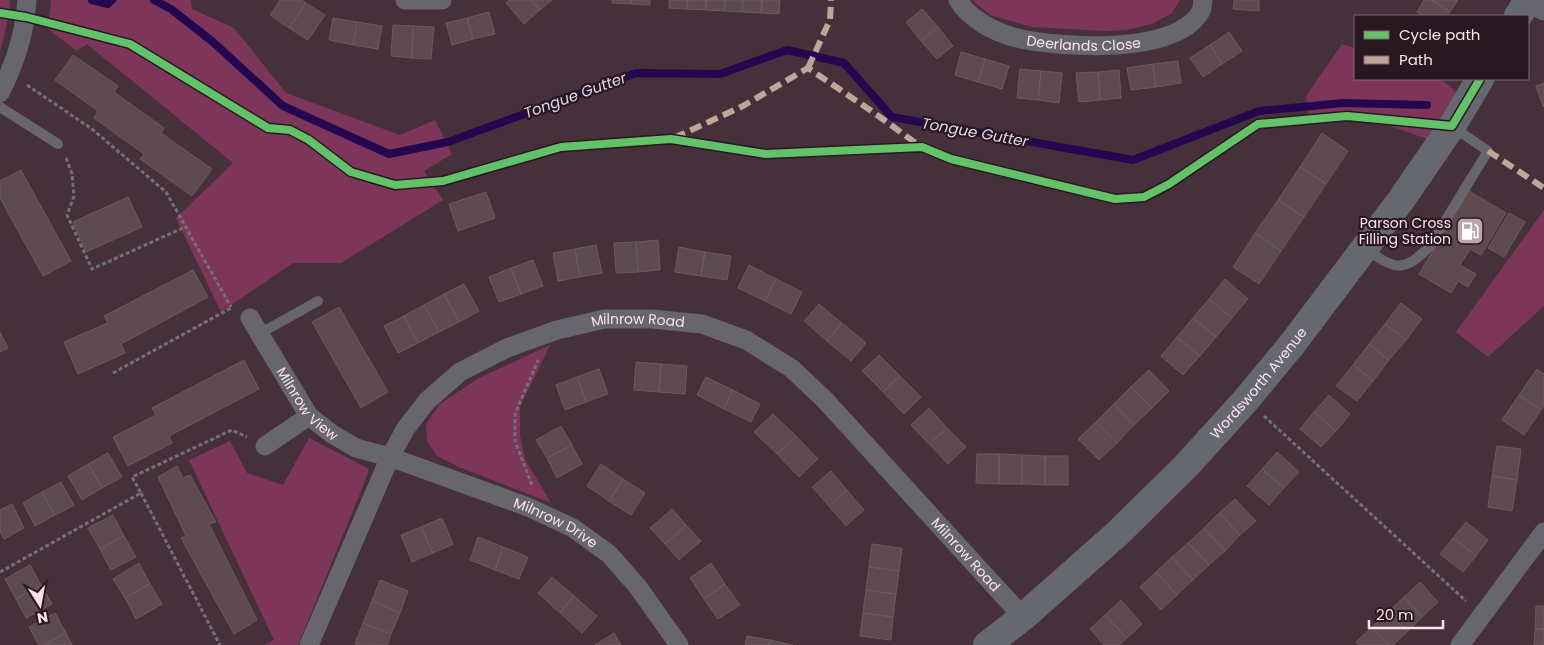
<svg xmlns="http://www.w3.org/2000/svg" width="1544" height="645" font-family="Poppins,sans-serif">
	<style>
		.green { fill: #7d365a }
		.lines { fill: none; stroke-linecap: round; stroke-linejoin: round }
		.stream { stroke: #250750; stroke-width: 8 }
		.building { fill: #5d4b51; stroke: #6c5a5f }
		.path { stroke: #747176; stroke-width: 3; stroke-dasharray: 4 2.5; stroke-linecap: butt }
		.lane { stroke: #66666c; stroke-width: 10 }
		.street { stroke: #66666c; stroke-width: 19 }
		.secondary { stroke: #65696f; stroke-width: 28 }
		.quiet { stroke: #c0a59a; stroke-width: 6; stroke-dasharray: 12 6; stroke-linecap: butt }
		.cycleway-casing { stroke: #2a1820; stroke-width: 11 }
		.cycleway { stroke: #61c268; stroke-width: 8 }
		.labels { text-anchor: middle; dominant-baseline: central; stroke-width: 4.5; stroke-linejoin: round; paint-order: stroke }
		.street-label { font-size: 14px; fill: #fbe2ec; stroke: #2a1820 }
		.poi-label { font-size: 14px; fill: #fbe2ec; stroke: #2a1820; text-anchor: end }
		.water-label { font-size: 15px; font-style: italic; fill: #dad8ee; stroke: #2a1820 }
	</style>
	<rect width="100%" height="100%" fill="#46313b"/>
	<path class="green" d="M0,0H10V10L0,53Z
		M51,0H191L192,9L234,28L286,93L400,135L435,120L452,154L424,171L443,200L341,263H293L221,312L176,218L233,163L87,44L77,51L48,29Z
		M972,0H1180L1172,13L1152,24L1126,30L1105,31L1032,27L990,15Z
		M1342,44L1355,48V79H1441L1456,92L1427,139L1373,120L1309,124L1306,96Z
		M1544,210V306L1488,357L1456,332Z
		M550,345L520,407V436L525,459L551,503L459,467L437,456L427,441L426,424L440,404L479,378Z
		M309,438L369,469L363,486L298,645H264L274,640L189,460L230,441L247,473L283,485Z"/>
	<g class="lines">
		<path class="stream" d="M92,0L108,4L112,0
			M154,0L171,9L213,42L283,106L389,154L448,142L636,73L720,74L787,50L844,63L892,117L1133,160L1259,111L1343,103L1427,105"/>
	</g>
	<path class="building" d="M280,0H302L306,3L289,28L270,15Z
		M509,0H531L540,10L524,24L506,3Z
		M531,0H552L540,10Z
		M612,0H631V4L612,3Z
		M631,0H650V5L631,4Z
		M669,0H688L687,9L669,8Z
		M688,0H706V10L687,9Z
		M706,0H725L724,11L706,10Z
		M725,0H743L742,12L724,11Z
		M743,0H762L761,13L742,12Z
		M762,0H780L779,14L761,13Z
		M1234,0H1259V11L1233,9Z
		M1424,0H1432L1450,12L1447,16H1423L1417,12Z
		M1432,0H1458L1450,12Z
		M306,3L325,15L308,40L289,28Z
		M922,9L938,27L921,41L906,22Z
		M489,12L495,34L473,39L467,18Z
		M333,18L357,22L353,45L329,40Z
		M467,18L473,39L452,45L446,23Z
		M357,22L382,26L378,49L353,45Z
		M393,25L413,26L412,58L391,56Z
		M413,26L434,27L431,59L412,58Z
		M938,27L953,46L937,59L921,41Z
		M1229,32L1242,51L1222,64L1210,45Z
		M1210,45L1222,64L1203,77L1190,58Z
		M961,52L985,59L978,82L955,75Z
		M73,55L118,86L114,92L164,128L161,133L212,169L192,196L140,159L144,154L94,118L98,111L55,80Z
		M985,59L1009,66L1002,89L978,82Z
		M1178,61L1181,83L1156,87L1153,64Z
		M1153,64L1156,87L1131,90L1127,68Z
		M1020,69L1041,71L1038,100L1017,98Z
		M1119,70L1121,98L1100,100L1098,72Z
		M1041,71L1062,73L1059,103L1038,100Z
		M1098,72L1100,100L1079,102L1076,73Z
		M1544,83V106L1543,107L1536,86Z
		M1322,133L1348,151L1326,184L1300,167Z
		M1300,167L1326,184L1304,217L1278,200Z
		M21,170L71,261L43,276L0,198V181Z
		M1469,191L1506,213L1481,255L1470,249L1460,265L1476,274L1468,287L1458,281L1451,293L1419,274Z
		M486,192L495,218L458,231L449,204Z
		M128,197L142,227L86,252L73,222Z
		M1278,200L1304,217L1281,251L1255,233Z
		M1509,213L1525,222L1504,257L1488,248Z
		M1255,233L1281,251L1259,284L1233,267Z
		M658,240L660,270L638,272L636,242Z
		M636,242L638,272L616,273L614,243Z
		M596,245L602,273L580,277L575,249Z
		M679,247L705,252L701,276L675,272Z
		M575,249L580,277L558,281L553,253Z
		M705,252L731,256L727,280L701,276Z
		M533,260L543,286L521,294L511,268Z
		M749,265L776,279L765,301L738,288Z
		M511,268L521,294L499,302L489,277Z
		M193,270L208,297L121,344L125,353L78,374L64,342L108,323L104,316Z
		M776,279L802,292L791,314L765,301Z
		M1225,279L1248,299L1232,318L1209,299Z
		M464,284L479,311L459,322L444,294Z
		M444,294L459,322L439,332L424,305Z
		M1209,299L1232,318L1216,337L1193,318Z
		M1401,303L1422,319L1406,340L1385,324Z
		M819,304L842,323L827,341L804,321Z
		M424,305L439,332L418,343L404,316Z
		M339,307L388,392L361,408L312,322Z
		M404,316L418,343L398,353L384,326Z
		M1193,318L1216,337L1200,356L1177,337Z
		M842,323L866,343L851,361L827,341Z
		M1385,324L1406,340L1389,360L1369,344Z
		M0,332L8,348L0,352Z
		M1177,337L1200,356L1183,375L1161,356Z
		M1369,344L1389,360L1373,381L1353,365Z
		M879,355L900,376L883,392L862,371Z
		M244,360L259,389L169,436L172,443L128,466L113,437L156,415L152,408Z
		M636,362L661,364L659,392L634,390Z
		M661,364L687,366L685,394L659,392Z
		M1353,365L1373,381L1357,401L1336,386Z
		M599,369L608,394L586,402L577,377Z
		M1537,369L1544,374V406L1541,410L1519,395Z
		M1149,370L1169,391L1152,408L1131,387Z
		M900,376L921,397L904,414L883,392Z
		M577,377L586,402L565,410L556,385Z
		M706,377L733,390L724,409L697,395Z
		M1131,387L1152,408L1134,425L1114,404Z
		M733,390L760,404L751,422L724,409Z
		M1329,395L1350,414L1336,431L1314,412Z
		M1519,395L1541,410L1524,435L1502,420Z
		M1114,404L1134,425L1117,443L1096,422Z
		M929,408L947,428L929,444L911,425Z
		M1314,412L1336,431L1321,447L1300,429Z
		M773,414L796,436L777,454L754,432Z
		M1096,422L1117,443L1099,460L1078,439Z
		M561,426L572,445L547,458L536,440Z
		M947,428L966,447L948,464L929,444Z
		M796,436L818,459L799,477L777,454Z
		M572,445L582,464L557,478L547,458Z
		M1497,446L1521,449L1517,480L1492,476Z
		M1277,452L1299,472L1284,488L1262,469Z
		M108,453L122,477L102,488L88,464Z
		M977,454H999V484L976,483Z
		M999,454L1022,455V484H999Z
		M1022,455L1045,456V485L1022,484Z
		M1045,456H1068V485H1045Z
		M88,464L102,488L82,500L68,476Z
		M601,464L623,479L609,501L587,486Z
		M177,466L183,478L190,475L216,522L209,524L257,620L234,634L181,538L186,536L158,477Z
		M1262,469L1284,488L1269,505L1247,486Z
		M831,471L847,490L829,506L812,487Z
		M1492,476L1517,480L1512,511L1488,507Z
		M623,479L645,493L631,515L609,501Z
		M61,482L74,505L55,515L42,492Z
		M847,490L864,510L846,526L829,506Z
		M42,492L55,515L35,526L23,503Z
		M1235,499L1256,521L1240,535L1219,513Z
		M12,504L24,528L4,539L0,532V510Z
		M672,509L686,525L665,544L650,528Z
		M1219,513L1240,535L1225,551L1204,528Z
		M113,515L124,536L100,549L88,528Z
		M442,518L453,544L433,553L421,527Z
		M1466,522L1488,540L1476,556L1453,538Z
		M686,525L701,541L679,560L665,544Z
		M421,527L433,553L412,562L401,535Z
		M1204,528L1225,551L1209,565L1188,543Z
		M124,536L136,557L111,570L100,549Z
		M478,537L503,547L495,570L470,560Z
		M1453,538L1476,556L1463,572L1440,554Z
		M1188,543L1209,565L1193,580L1172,557Z
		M872,544L902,548L899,571L869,567Z
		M503,547L528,557L519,579L495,570Z
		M1172,557L1193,580L1177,595L1156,572Z
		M139,563L150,584L125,598L113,579Z
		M711,563L725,584L704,599L690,578Z
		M30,565L41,585L16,599L5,579Z
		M869,567L899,571L896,594L866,590Z
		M1156,572L1177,595L1161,610L1140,587Z
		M552,577L574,596L560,613L538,593Z
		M380,580L408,591L400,613L372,601Z
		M1420,582L1438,602L1422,617L1404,597Z
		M150,584L162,604L136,619L125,598Z
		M725,584L740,605L718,619L704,599Z
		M41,585L52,604L26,618L16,599Z
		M866,590L896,594L893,617L863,613Z
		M574,596L597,616L582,633L560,613Z
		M1404,597L1422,617L1407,632L1388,612Z
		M1121,600L1142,624L1127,638L1105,615Z
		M372,601L400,613L391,634L363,623Z
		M1536,606H1544V629H1535Z
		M1388,612L1407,632L1393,645H1389L1372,627Z
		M55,613L66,633L44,645H39L29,627Z
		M863,613L893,617L891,640L860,636Z
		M1105,615L1127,638L1119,645H1104L1090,629Z
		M363,623L391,634L387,645L355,644Z
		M1372,627L1389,645H1359L1356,642Z
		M1535,629H1544V645H1534Z
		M66,633L72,645H44Z
		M614,633L621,645H595Z
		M747,636L770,640L769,645H745Z
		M770,640L793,645H769Z"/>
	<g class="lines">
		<path class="path" d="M27,85L92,129L166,192L231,307
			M66,158L72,174L74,196L67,215L92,269L185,227
			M113,373L231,308
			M1264,416L1466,601
			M532,485L515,441V414L538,360
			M141,493L220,645
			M0,572L141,493L132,477L232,430L247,437"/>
		<path class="lane" d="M0,107L58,144
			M1365,248C1393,269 1403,274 1429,247L1488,151L1453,127
			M259,334L318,301"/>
		<g class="street">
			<path d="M405,0H442"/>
			<path id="s1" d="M958,0C969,19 996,33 1017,38C1060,48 1176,56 1201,11C1203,8 1202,3 1203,0"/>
			<path d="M1527,2L1544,11"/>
			<path d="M0,93C15,64 25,33 27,0"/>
			<path id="s2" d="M250,318L309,416L332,434L356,448L390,457L528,507L573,528L609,554L638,587L679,645"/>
			<path d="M265,446L309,416"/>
			<path id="s3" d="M309,645L390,457L406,428L427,401L460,372L507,348L557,330L604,319H652L702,324L746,340L791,368L824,399L1023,617"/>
			<path d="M1460,645L1544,532"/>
		</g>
		<g class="secondary">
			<path d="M1518,16L1528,0"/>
			<path id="s4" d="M987,645L1023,617L1118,533L1186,466L1246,400L1293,343L1401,200L1452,126L1480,79"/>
		</g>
		<path class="quiet" d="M808,68L830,20L831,0
			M674,138L743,106L808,68L870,110L920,146
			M1488,151L1544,188"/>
		<g class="cycleway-casing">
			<path id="cycleway" d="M0,13L26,17L130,44L268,128L290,130L309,140L351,172L395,185L443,181L561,147L671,139L766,154L922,147L951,159L1115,199L1144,197L1169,184L1258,124L1347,116L1452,126L1480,79"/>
		</g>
		<use href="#cycleway" class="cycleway"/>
	</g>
	<defs>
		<g id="fuel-square" transform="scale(1.4375)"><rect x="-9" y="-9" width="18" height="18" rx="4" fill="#bca4ae" stroke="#2a1820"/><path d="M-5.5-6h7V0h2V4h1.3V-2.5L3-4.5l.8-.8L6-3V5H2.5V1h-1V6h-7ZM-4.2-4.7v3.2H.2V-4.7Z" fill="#fff"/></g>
	</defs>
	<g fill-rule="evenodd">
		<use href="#fuel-square" x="1470" y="231"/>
	</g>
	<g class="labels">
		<g class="street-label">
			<text stroke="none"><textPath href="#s1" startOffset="139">Deerlands Close</textPath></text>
			<text stroke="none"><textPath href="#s3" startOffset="504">Milnrow Road</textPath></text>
			<text stroke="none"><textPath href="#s4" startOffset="378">Wordsworth Avenue</textPath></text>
			<text stroke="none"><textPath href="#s2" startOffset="104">Milnrow View</textPath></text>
			<text stroke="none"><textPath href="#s2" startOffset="385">Milnrow Drive</textPath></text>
			<text stroke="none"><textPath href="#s3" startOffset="924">Milnrow Road</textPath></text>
		</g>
		<g class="poi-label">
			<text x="1451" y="223">Parson Cross<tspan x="1451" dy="16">Filling Station</tspan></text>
		</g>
		<g class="water-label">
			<text transform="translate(575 95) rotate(-20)">Tongue Gutter</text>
			<text transform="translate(975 132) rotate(10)">Tongue Gutter</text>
		</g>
	</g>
	<rect x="1354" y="15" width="175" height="65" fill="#2a1820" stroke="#7e6972"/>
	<rect x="1364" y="31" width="25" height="8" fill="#61c268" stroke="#7e6972"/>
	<text x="1399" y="40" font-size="15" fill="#fbe2ec">Cycle path</text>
	<rect x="1364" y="56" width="25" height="8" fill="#c0a59a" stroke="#7e6972"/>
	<text x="1399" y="65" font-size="15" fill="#fbe2ec">Path</text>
	<g transform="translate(40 605) rotate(169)" stroke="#2a1820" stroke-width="4" paint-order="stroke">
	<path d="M0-4L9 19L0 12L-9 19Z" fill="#fbe2ec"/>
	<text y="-8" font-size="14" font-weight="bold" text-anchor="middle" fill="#fbe2ec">N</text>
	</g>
	<path d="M1369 620v8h74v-8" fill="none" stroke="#fbe2ec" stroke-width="2.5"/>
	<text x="1376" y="620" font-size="15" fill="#fbe2ec" stroke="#2a1820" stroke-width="4" paint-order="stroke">20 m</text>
</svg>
